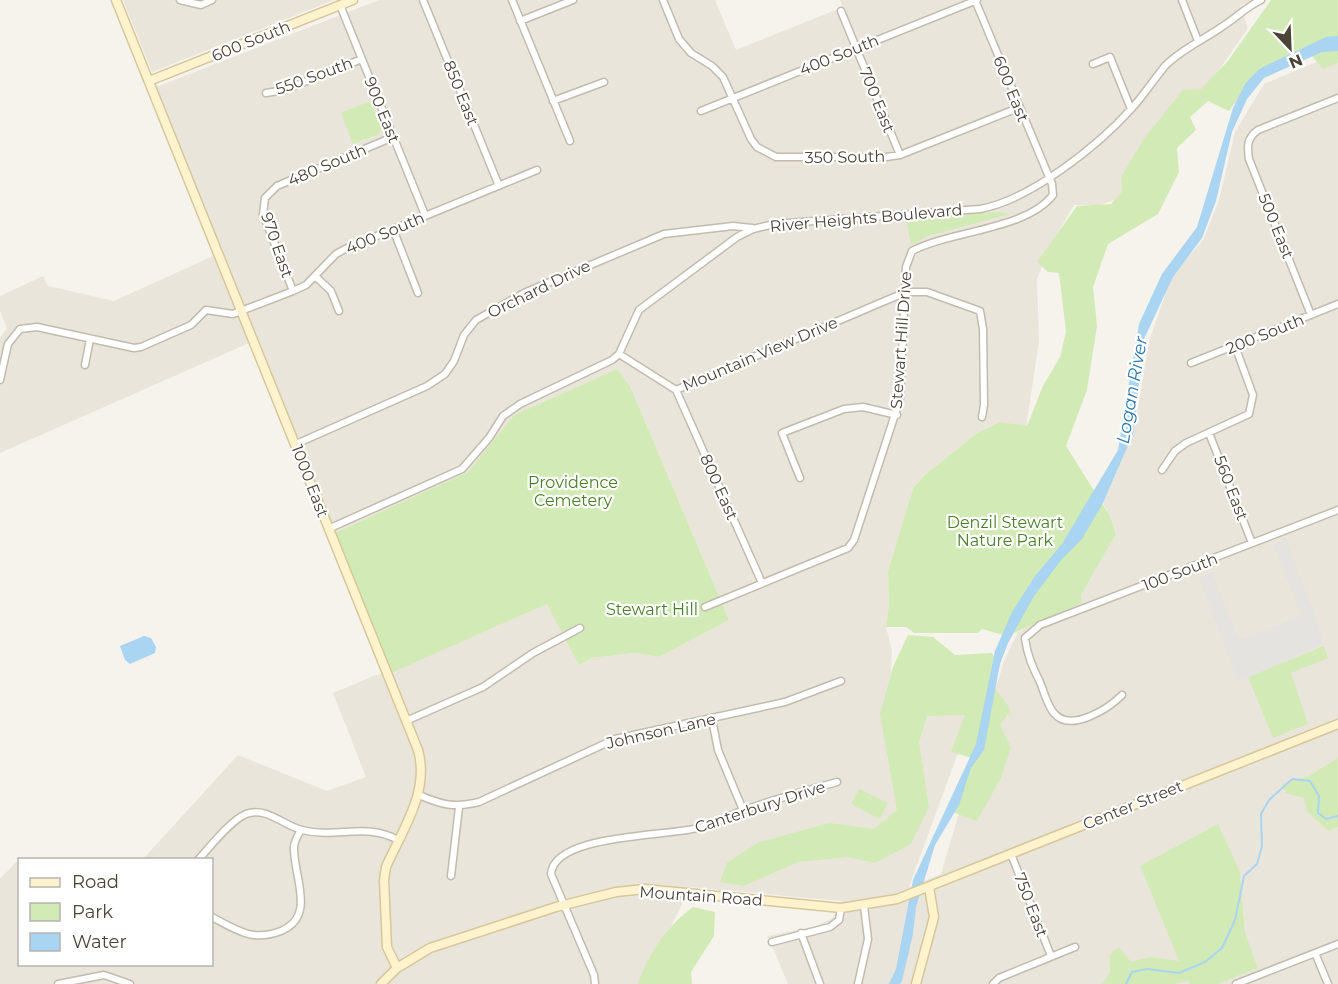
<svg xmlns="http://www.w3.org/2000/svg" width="1338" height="984" font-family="Montserrat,sans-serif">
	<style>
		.residential { fill: #eae5da }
		.green { fill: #d2eab5 }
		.parking { fill: #e5e3e0 }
		.water { fill: #a9d4f2 }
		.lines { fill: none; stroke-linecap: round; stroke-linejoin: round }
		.stream { stroke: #a9d4f2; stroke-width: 2 }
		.street-casing { stroke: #c2bbae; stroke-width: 9 }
		.secondary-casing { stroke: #d6c79b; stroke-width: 11 }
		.street { stroke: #fff; stroke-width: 6 }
		.secondary { stroke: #fff3cd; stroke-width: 8 }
		.labels { text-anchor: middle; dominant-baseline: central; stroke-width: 4.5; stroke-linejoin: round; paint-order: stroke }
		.street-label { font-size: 16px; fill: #4b4439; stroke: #fff }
		.park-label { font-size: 16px; fill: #4a7f2a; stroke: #fff }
		.water-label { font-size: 18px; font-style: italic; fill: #2e7ab2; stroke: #fff }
	</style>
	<rect width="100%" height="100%" fill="#f6f3ec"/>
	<path class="residential" d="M123,0H334L152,72Z
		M379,0H715L736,50L843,7L840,0H1252L1240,6L1248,28L1213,79L1123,197L1100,205H1074L1052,243L1037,279L1039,342L1026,427L998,422L976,434L926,474L913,488L888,571L889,604L886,627L892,651L889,703L974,709L909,887L941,874L1004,661L1018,632L1044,618L1081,603V595L1116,534L1110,516L1103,503L1134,432L1149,341L1172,276L1203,240L1219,200L1235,132L1264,84L1338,53V984H1218L1258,968L1245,932L1240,872L1140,866L1189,984H788L768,936L816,926L833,918L842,901L690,887L644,984H0V879L16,862H20V964H212V860L143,859L238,755L327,791L366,777L333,693L376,675L391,672L547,604L591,658L635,653L659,657L729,620L630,386L617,369L514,415L468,472L335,533L258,339L0,453V338L7,328L0,311V296L43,276L48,286L114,301L222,252L156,87Z"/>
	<path class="green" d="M1271,0H1338V63L1323,69L1306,49L1259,69L1229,111L1208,101L1190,117L1196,130L1177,148L1179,172L1158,214L1108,244L1093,287L1097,326L1087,390L1066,446L1110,516L1116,534L1081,595L1082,603L1007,636L982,629L978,633H914L906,627H886L889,604L888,571L913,488L926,474L976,434L999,422L1027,426L1043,386L1060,357L1066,332L1059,273L1048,272L1037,262L1077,206L1111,204L1122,192L1121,177L1145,137L1183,90L1201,89L1228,61Z
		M370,101L382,129L379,134L353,144L341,113Z
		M999,212L1010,214L928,236L911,245L906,218Z
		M617,369L630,386L729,620L659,657L635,653L591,658L579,665L547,604L391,673L335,533L468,472L514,415Z
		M908,635L933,637L955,655L992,653L997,663L992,684L1011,710L1000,725L1011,747L1001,778L977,821L955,813L972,758L951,752L965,715L927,716L919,742L929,807L911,844L875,863L847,857L798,862L744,886L720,882L727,863L757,843L829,823L874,829L897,810L880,714L893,667Z
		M1324,646L1328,658L1291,673L1308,724L1273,738L1248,677Z
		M1338,758V827L1328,831L1307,811L1304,798L1286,793L1282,784L1309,776Z
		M859,789L888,803L880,819L851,804Z
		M1218,824L1240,872L1245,932L1258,968L1218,984H1189L1188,981L1173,984H1102L1110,973V954L1119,947L1131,962L1150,957L1179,961L1140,866Z
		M693,907L715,912L714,936L691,972L692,984H638C648,954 667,926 693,907Z"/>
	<path class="parking" d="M1286,539L1317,620L1323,644L1238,682L1199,578L1212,572L1239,640L1301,616L1273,544Z"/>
	<path class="water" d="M1338,36V51L1322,52L1264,78L1247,99L1232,132L1216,201L1202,238L1173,277L1143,341L1134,432L1103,503L1082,539L1062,559L1034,596L1008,643L1000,664L984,750L971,768L959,805L935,845L916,907L913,934L902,981L900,984H889L896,969L913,880L976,744L995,651L1012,612L1035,576L1062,544L1118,450L1139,324L1162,274L1197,227L1233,108L1245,84L1259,69L1326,37Z
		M144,636L151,638L156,647L155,653L130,664L125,660L120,646Z"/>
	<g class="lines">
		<path class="stream" d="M1126,984L1132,972L1147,969L1179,973L1205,962L1222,948L1235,920L1244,876L1257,864L1262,846L1261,814L1269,800L1292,779L1310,781L1319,796L1318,813L1326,819L1338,816"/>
		<g class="street-casing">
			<path id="street" d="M180,0L201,5L212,0
				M423,0L499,186
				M512,0L570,141
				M663,0L679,39L691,53L712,66L723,77L751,139L757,147L776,157H886L900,155L1018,108
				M1182,0L1198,41
				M340,5L425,215
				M841,11L900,155
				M520,21L573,0
				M1093,64L1110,57L1131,109
				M266,93L284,90L362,59
				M553,101L604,82
				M701,111L977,0
				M393,229L418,293
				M315,276L331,291L339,311
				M293,291L263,214L265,198L277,186L393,137
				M1311,315L1249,159C1247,146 1247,138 1258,130L1338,98
				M619,354L676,390L906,292H927L980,311L983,329L984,405L982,417
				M1191,363L1338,304
				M85,365L90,339
				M0,380L8,344L20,329L37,327L134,348L141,347L191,325L206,310L233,314L293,291L306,285L336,254L345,249L537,170
				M676,390L762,583
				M1209,433L1252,543
				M296,444L427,386L445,374L454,361L464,335L476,320L524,293L664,234L733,226L752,228
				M1162,470L1175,451L1186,443L1249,414L1253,395L1235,346
				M800,478L782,433L844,409L863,407L897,415
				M328,529L462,469L489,438L503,416L520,404L612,360L619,354L639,310L737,237L753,229L774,224L980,209C1030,200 1098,146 1132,108C1144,95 1154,79 1166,65C1182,49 1205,39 1223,26C1236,18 1246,7 1261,0
				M705,607L848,548L854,540L900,399L906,267L912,251C952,230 1026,230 1053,195L1052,184L975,0
				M1122,695C1108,709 1069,734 1053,712C1047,704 1044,692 1040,682C1033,668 1027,655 1025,638L1040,625L1338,510
				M712,719L718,750L743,810
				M406,721L483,687L533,653L580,628
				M419,795C442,805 454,808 479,802L615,739L785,702L841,681
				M1011,854L1051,956
				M198,860C209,848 231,820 246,814C266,806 284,826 302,830C337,839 366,822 398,840
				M451,876L459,807
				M212,917C236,930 253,942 281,931C317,916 293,876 294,847C294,842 298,835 301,830
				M801,933L820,984
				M772,942L830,927L839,920L841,908
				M1315,953L1328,984
				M58,984L104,975L130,984
				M595,984L594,975L551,874C554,833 670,837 702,827C716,823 730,815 744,810C775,799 806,791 837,782
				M858,984L868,939L864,906
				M993,984L999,978L1075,947
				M1236,984L1338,944"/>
		</g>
		<g class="secondary-casing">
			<path id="secondary" d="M116,0L418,750C430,792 402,830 386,867L384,880L387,947L397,968
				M149,81L353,0
				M381,984L397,968L430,948L556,907L616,892L645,889L841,908L897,899L1338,724
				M916,984L934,917L929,887"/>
		</g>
		<use href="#street" class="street"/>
		<use href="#secondary" class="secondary"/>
	</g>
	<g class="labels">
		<g class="street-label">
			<text transform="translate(251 41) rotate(-22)">600 South</text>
			<text transform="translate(839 55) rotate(-22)">400 South</text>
			<text transform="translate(314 76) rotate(-20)">550 South</text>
			<text transform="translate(1011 89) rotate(68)">600 East</text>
			<text transform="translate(461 93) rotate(68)">850 East</text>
			<text transform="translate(877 100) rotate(68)">700 East</text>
			<text transform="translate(382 110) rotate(68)">900 East</text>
			<text transform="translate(845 157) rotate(-1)">350 South</text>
			<text transform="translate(327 165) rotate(-23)">480 South</text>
			<text transform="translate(866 218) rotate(-5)">River Heights Boulevard</text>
			<text transform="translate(1276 226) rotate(68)">500 East</text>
			<text transform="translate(385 233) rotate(-23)">400 South</text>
			<text transform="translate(277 245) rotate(71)">970 East</text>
			<text transform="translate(539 289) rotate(-26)">Orchard Drive</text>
			<text transform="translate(1265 334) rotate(-22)">200 South</text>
			<text transform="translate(901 340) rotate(-86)">Stewart Hill Drive</text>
			<text transform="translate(760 354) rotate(-23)">Mountain View Drive</text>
			<text transform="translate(310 481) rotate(69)">1000 East</text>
			<text transform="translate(719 487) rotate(66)">800 East</text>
			<text transform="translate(1231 488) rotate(69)">560 East</text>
			<text transform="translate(1180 572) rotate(-21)">100 South</text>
			<text transform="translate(661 731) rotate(-13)">Johnson Lane</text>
			<text transform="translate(1133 805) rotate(-22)">Center Street</text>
			<text transform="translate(760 807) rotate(-18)">Canterbury Drive</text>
			<text transform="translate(701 896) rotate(4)">Mountain Road</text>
			<text transform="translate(1031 905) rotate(69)">750 East</text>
		</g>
		<g class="park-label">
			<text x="573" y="482">Providence<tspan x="573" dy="18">Cemetery</tspan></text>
			<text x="1005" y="522">Denzil Stewart<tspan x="1005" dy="18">Nature Park</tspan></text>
			<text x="652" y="609">Stewart Hill</text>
		</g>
		<g class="water-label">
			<text transform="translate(1132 390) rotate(-80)">Logan River</text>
		</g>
	</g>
	<rect x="18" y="858" width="195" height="108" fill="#ffffff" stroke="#b7b4b0" stroke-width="1.5"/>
	<rect x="30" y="878" width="30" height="9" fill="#fff3cd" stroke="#b7b4b0" stroke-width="1.5"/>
	<text x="72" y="888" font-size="18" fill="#4b4439">Road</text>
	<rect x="30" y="903" width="30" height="18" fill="#d2eab5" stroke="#b7b4b0" stroke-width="1.5"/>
	<text x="72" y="918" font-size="18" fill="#4b4439">Park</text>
	<rect x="30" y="933" width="30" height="18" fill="#a9d4f2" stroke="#b7b4b0" stroke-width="1.5"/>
	<text x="72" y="948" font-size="18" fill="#4b4439">Water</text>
	<g transform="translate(1290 48) rotate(157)" stroke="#ffffff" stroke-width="4.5" paint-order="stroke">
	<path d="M0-4.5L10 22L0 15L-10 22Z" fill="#4b4439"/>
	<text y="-9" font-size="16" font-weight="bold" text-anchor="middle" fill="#4b4439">N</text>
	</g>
</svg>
